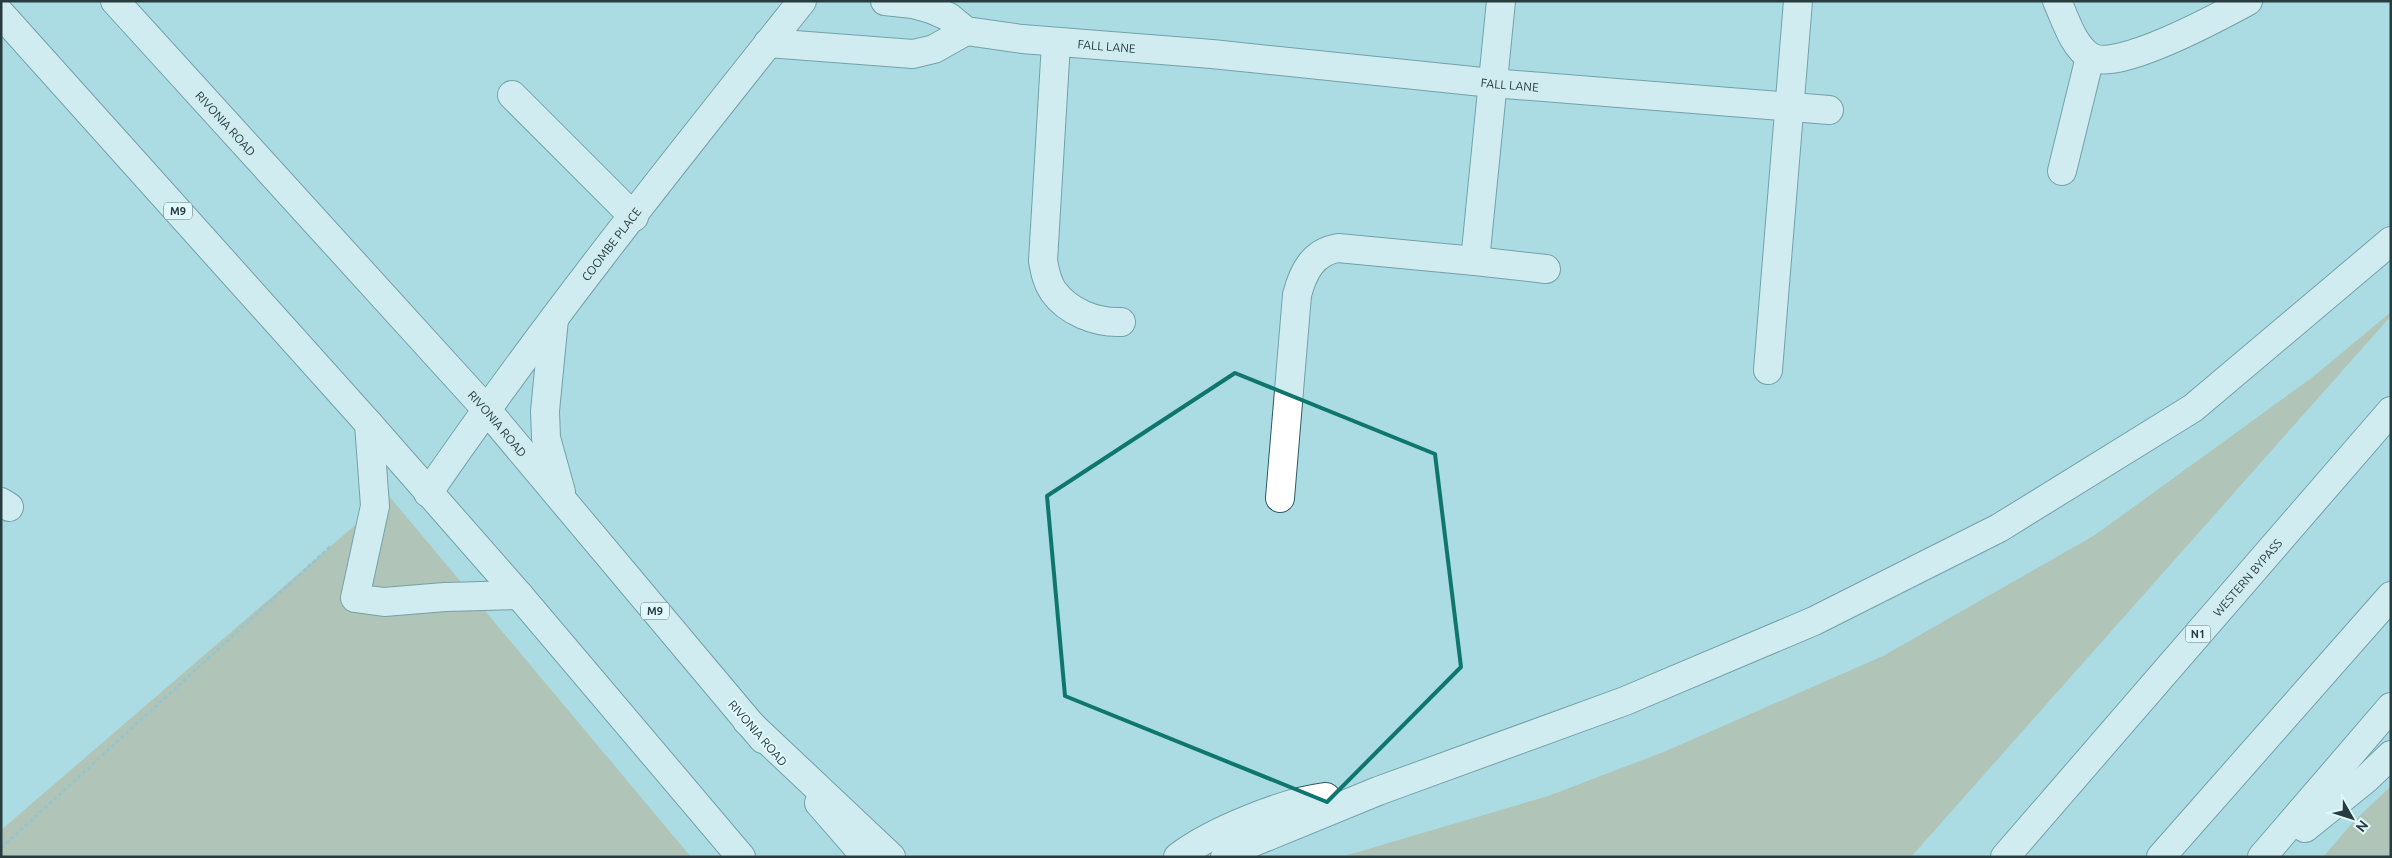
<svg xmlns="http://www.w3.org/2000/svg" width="2392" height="858" font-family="Ubuntu,sans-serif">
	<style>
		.green { fill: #b7a883 }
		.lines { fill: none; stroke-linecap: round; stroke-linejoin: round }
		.minor-casing { stroke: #2d5b62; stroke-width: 30 }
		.major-casing { stroke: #2d5b62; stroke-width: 30 }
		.highway-casing { stroke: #2d5b62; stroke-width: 30 }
		.path { stroke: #80a8ae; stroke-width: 3; stroke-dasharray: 4 2.5; stroke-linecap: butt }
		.minor { stroke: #fff; stroke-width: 28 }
		.major { stroke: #fff; stroke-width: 28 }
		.highway { stroke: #fff; stroke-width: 28 }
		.marked { fill: none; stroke: #0f766e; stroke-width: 4; stroke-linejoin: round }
		.labels { text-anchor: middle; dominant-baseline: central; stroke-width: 4; stroke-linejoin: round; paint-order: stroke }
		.shield { fill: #e0f8fc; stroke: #5f7478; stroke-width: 1 }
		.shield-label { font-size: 11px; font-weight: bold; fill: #283c3f }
		.street-label { font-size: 12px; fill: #283c3f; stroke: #e0f8fc }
	</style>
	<rect width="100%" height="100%" fill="#abdce4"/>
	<path class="green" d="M2391,312V316L1911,857H1341L1548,796L1666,751L1883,656L2095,535L2314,376Z
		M389,496L691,857H1V830Z
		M2391,786V857H2323L2353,822Z"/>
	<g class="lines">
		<g class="minor-casing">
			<g id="minor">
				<path id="s1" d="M885,1L913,4L931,9L949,17L966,31L1022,39L1212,54L1492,83L1829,110"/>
				<path d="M2057,1C2065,18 2073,47 2091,57C2118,72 2220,16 2248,1"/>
				<path d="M768,43L913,54L934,49L966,31"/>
				<path d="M1056,43L1043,261C1045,272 1047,282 1053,291C1068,312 1096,323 1121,322"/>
				<path d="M512,95L634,217"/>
				<path d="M2062,171L2090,57"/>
				<path d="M1475,261L1546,269"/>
				<path d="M1768,370L1798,1"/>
				<path id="s2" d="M428,493C545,323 674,162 802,1"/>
				<path d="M1280,498L1297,295C1303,272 1313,252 1338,248L1475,261L1501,1"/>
				<path d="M1,502L9,507"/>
			</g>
		</g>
		<g class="major-casing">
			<g id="major">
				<path id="s3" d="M115,1L486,409L763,739"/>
				<path d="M1,14L369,424L519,595L741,857"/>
				<path d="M554,319L545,411L546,438L561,492"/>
				<path d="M369,424L375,506L355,598L384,602L445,597L519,595"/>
				<path d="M819,803L866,857"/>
			</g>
		</g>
		<g class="highway-casing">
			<g id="highway">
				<path d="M747,721L891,857"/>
				<path d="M2305,828L2367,778L2391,755"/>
				<path d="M1178,857C1212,831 1284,802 1326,797"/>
				<path d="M1225,857L1239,848L1378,791L1625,701L1814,621L1999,528L2193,408L2391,241"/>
				<path id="s4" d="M2005,857L2391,411"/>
				<path d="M2161,857L2391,596"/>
				<path d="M2262,857L2391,707"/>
			</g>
		</g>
		<path class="path" d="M1,848L331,546"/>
		<use href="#minor" class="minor"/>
		<use href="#major" class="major"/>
		<use href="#highway" class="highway"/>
	</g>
	<path d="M0 0H2392V858H0ZM1235,373L1435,454L1461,667L1327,802L1065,696L1047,496Z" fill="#abdce4" fill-opacity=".55" fill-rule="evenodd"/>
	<path class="marked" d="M1235,373L1435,454L1461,667L1327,802L1065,696L1047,496Z"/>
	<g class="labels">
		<g class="shield">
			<rect x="164" y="202.5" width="28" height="17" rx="4"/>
			<rect x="641" y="602.5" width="28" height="17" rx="4"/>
			<rect x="2185.5" y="625.5" width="25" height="17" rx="4"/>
		</g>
		<g class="shield-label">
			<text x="178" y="211">M9</text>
			<text x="655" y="611">M9</text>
			<text x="2198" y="634">N1</text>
		</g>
		<g class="street-label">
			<text stroke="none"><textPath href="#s1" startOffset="230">FALL LANE</textPath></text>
			<text stroke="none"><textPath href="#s1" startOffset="635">FALL LANE</textPath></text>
			<text stroke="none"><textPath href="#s3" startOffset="165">RIVONIA ROAD</textPath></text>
			<text stroke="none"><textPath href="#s2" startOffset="309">COOMBE PLACE</textPath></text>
			<text stroke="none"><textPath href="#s3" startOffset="570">RIVONIA ROAD</textPath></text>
			<text stroke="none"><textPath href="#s4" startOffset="370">WESTERN BYPASS</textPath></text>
			<text transform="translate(758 733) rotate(49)">RIVONIA ROAD</text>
		</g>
	</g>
	<rect width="2392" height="858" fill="none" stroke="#283c3f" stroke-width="5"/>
	<g transform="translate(2352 818) rotate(129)" stroke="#e0f8fc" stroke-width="4" paint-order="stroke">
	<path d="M0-4L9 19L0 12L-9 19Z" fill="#283c3f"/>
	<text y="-8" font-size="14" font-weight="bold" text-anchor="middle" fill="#283c3f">N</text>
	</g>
</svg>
